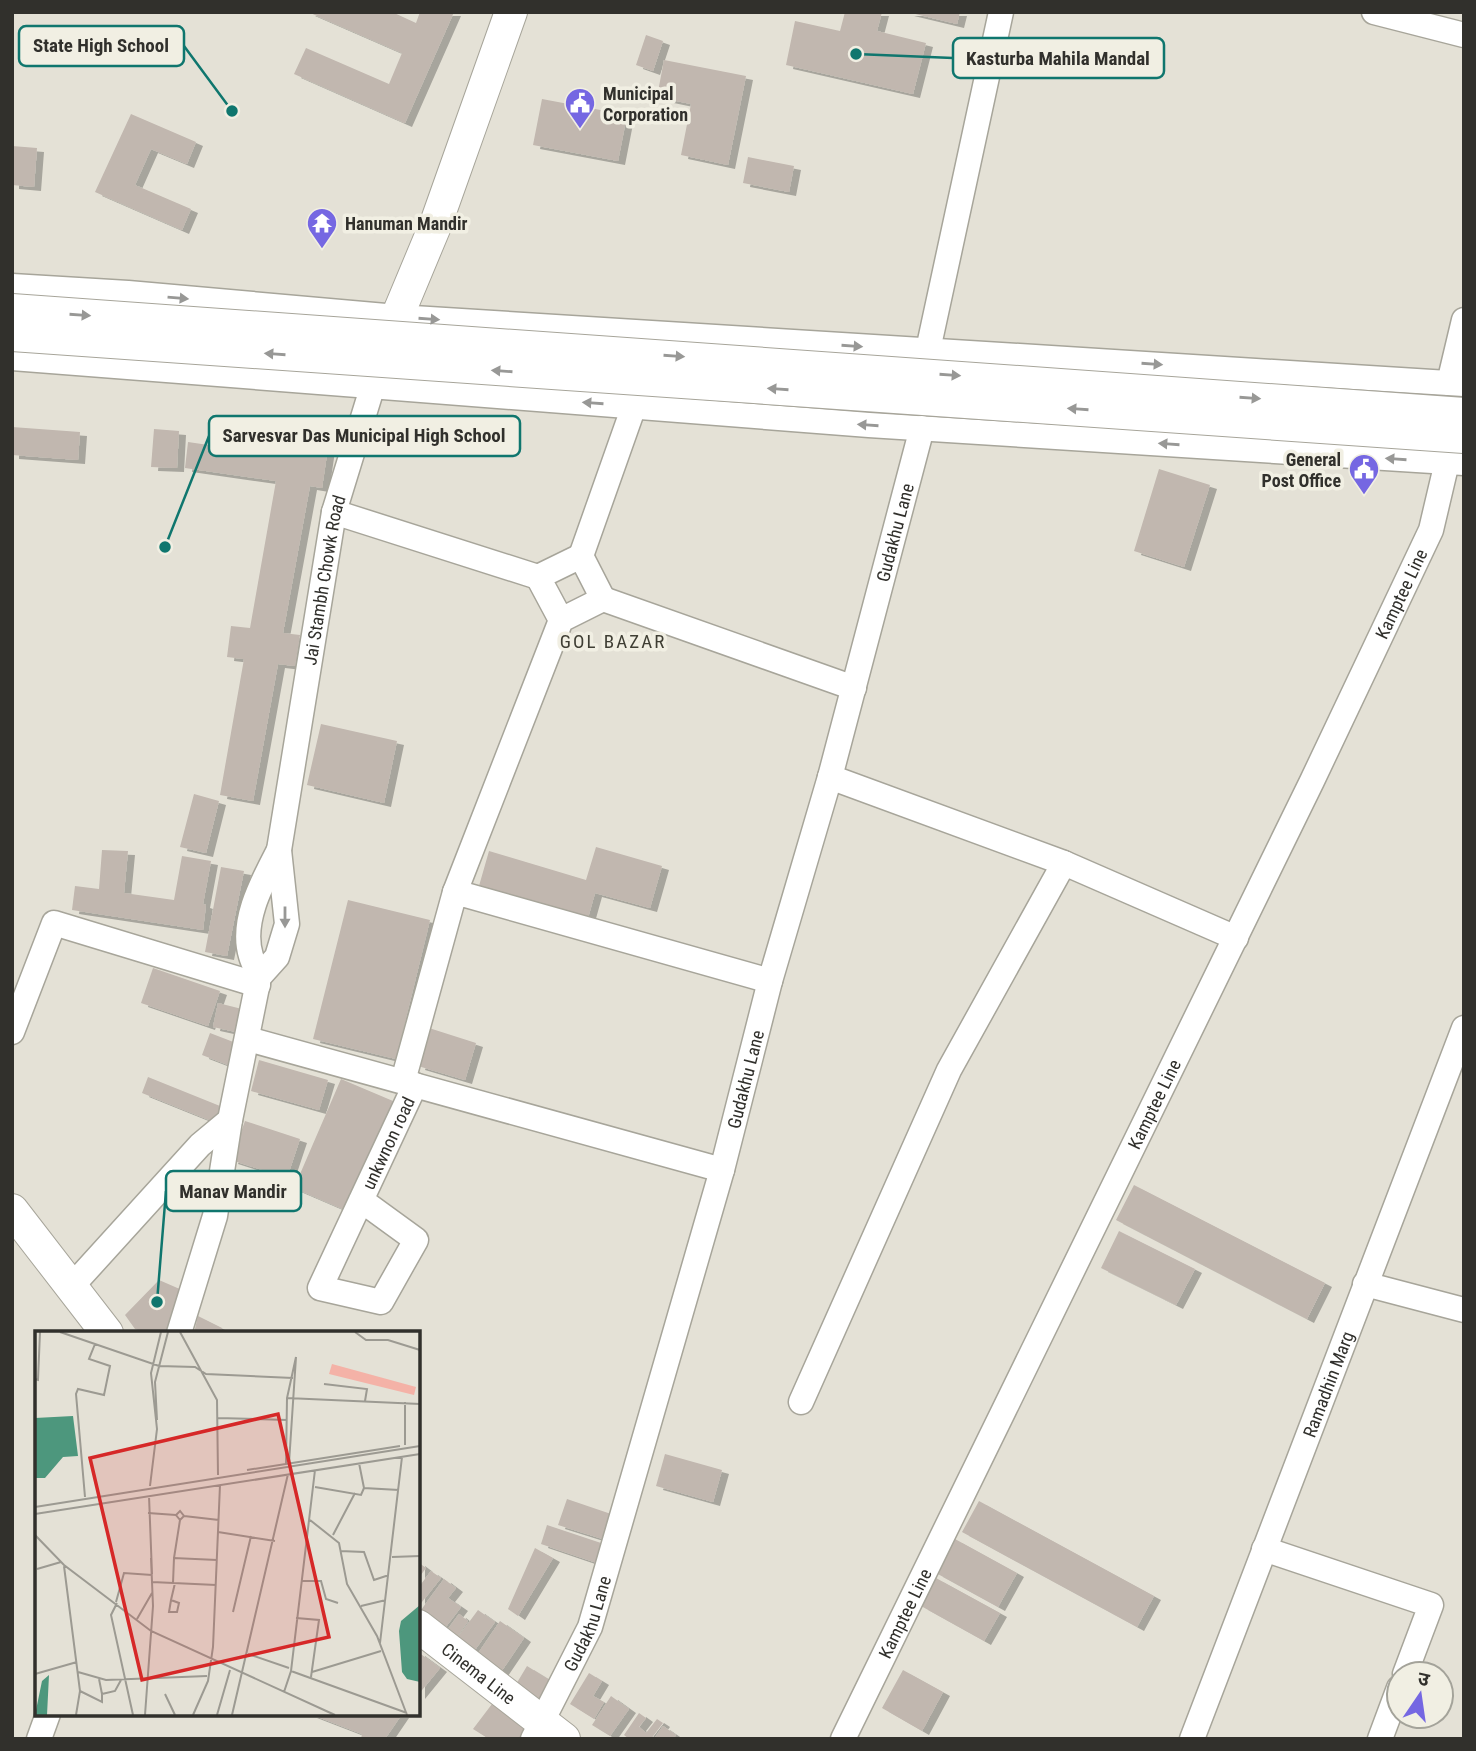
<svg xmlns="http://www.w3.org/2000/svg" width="1476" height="1751" font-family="'Roboto Condensed','Noto Sans Devanagari',sans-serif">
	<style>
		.building { fill: #c1b7af; filter: url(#shadow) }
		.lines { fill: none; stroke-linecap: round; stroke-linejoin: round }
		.minor-casing { stroke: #a7a59a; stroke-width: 27 }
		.major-casing { stroke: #a7a59a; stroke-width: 34 }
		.minor { stroke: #fff; stroke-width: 24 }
		.major { stroke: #fff; stroke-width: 32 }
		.major-bridge-casing { stroke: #a7a59a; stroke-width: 34; stroke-linecap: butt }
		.major-bridge { stroke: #fff; stroke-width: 32 }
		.oneway { fill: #989896 }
		.labels { text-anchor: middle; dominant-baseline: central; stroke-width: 7; stroke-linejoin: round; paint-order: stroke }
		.poi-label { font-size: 18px; font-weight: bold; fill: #31302c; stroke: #f1efe3; text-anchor: start }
		.street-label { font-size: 18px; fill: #31302c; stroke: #f1efe3 }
		.neighbourhood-label { font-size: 19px; letter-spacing: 2px; fill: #3f3e34; stroke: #f1efe3 }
		.inset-road { fill: none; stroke: #9c9a92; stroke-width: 2 }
		.view { fill: #d62828; fill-opacity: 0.15; stroke: #d62828; stroke-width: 3.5 }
		.inset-edge { fill: none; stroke: #31302c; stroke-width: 3.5 }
		.leader { fill: none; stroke: #0f766e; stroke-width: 2.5 }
		.callout-dot { fill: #0f766e; stroke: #f1efe3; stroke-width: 2.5 }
		.callout { fill: #f1efe3; stroke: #0f766e; stroke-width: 2.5 }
		.callout-label { font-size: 19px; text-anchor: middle; font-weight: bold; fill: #31302c }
	</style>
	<defs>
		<filter id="shadow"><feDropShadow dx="7" dy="4" stdDeviation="0" flood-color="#0004"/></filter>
	</defs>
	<rect width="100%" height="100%" fill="#e4e1d6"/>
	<path class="building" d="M308,12H392L416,23L420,12H454L405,123L294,74L306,48L389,84L402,53Z
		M845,12H882L877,31L926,43L913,94L786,65L795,21L840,31Z
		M907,12H960L957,24Z
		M646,35L663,41L653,71L636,65Z
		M664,60L746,76L728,165L681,155L691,104L657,97Z
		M542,99L627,115L618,161L533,145Z
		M131,114L196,142L187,164L151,149L135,185L191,209L182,230L95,192Z
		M12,146L37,148L34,187L12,185Z
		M748,157L794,166L789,192L743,183Z
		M233,420L330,434L322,488L310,486L283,633L300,635L295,666L278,664L253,801L220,795L244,659L227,657L231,626L250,628L276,481L185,468L188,442L229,448Z
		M12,427L80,432L78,460L12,455Z
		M154,429L179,431L177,468L151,467Z
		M1159,469L1210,485L1184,567L1134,551Z
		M321,724L397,741L384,803L307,785Z
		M194,794L219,801L206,853L180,847Z
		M596,847L662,866L650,908L595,893L588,918L479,886L489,851L586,880Z
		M102,850L128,851L124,893L174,900L182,856L211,861L203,904L206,905L203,930L72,910L75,886L99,889Z
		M221,867L244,871L227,956L205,952Z
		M348,900L430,920L396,1059L313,1039Z
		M153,968L220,991L208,1026L141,1003Z
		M218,1003L242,1009L236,1032L213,1027Z
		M429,1028L476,1043L465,1080L418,1066Z
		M210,1033L236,1043L228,1065L202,1055Z
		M259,1060L328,1080L319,1110L251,1091Z
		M148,1077L220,1106L214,1122L142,1093Z
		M341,1079L393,1101L345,1210L294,1188Z
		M245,1121L300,1139L287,1178L231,1160Z
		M1134,1185L1325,1283L1307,1319L1116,1220Z
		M1119,1231L1195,1269L1176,1305L1101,1268Z
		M159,1280L182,1290L166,1330L162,1333H147L135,1329L125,1315Z
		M198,1316L222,1328L220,1333H194Z
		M665,1454L722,1470L713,1502L656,1486Z
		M567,1499L614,1515L606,1540L558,1525Z
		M979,1501L1154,1596L1137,1627L962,1532Z
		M547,1525L604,1544L597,1563L541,1544Z
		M955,1539L1017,1573L998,1607L936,1573Z
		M535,1548L553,1558L518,1616L508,1609Z
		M418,1562L426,1568L418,1579Z
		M431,1571L441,1578L418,1607V1588Z
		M936,1578L1000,1613L984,1641L921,1606Z
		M444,1579L456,1588L448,1598L461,1607L442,1632L418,1614Z
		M478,1610L495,1622L472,1654L455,1641Z
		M459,1614L468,1621L455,1640L445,1633Z
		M500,1621L524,1638L501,1672L477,1655Z
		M418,1652L440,1668L418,1695Z
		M527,1666L553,1682L540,1702L515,1686Z
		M903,1670L943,1692L922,1731L882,1708Z
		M589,1673L602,1681L593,1696L604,1702L594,1719L570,1704Z
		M611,1696L629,1709L610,1736L592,1725Z
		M492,1704L531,1730L525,1739H489L473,1729Z
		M639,1713L646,1718L639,1727L646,1733L657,1719L663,1723L651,1739H629L624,1735Z
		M310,1714H402L385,1739H361L362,1734Z
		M663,1726L676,1735L673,1739H654Z"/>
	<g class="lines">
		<g class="minor-casing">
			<g id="minor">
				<path d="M1374,12L1464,35"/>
				<path d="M12,286L128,293L397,317L1464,384"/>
				<path d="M928,350L1001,12"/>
				<path d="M12,358L869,425L1464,463"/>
				<path d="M1449,383L1464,320"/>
				<path d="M334,512L538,577"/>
				<path d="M581,556L634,406"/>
				<path d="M603,599L854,688"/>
				<path d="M830,777L1064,863L1236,938"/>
				<path d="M455,892L561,620L603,599L581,556L538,577L561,620"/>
				<path d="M259,977C257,970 253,963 251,956C240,921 263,881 279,850"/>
				<path d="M12,1032L54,923L258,985"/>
				<path d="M248,1039L722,1170"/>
				<path d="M403,1081L455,892L770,981"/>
				<path id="s1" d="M361,1200L416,1240L381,1302L320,1288L415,1085"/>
				<path d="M1365,1284L1464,1310"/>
				<path d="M72,1286L200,1145L230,1120"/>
				<path id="s2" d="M179,1333L215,1216L230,1120L259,977L277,957L287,924L279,850L334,512L377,372"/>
				<path d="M801,1402L949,1070L1064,863"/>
				<path d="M1264,1549L1431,1605L1405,1674"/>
				<path d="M39,1739L48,1714"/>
				<path id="s3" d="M533,1739L590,1627L722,1170L770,981L830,777L922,428"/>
				<path id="s4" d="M843,1739L1312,781L1431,530L1447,462"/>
				<path id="s5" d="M1192,1739L1464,1028"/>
				<path d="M1380,1739L1399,1688"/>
			</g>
		</g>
		<g class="major-casing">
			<g id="major">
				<path d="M397,317L435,226L511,12"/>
				<path d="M12,1210L107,1333"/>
				<path id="s6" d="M418,1626L564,1739"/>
			</g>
		</g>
		<use href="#minor" class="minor"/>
		<use href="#major" class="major"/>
		<g class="major-bridge-casing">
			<path id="major-bridge" d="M12,310L1464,414
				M12,335L1464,437"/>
		</g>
		<use href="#major-bridge" class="major-bridge"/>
	</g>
	<defs><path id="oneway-solid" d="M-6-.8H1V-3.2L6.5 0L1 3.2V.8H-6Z" transform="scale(1.75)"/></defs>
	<g class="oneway">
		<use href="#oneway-solid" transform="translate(178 298) rotate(5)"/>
		<use href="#oneway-solid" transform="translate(80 315) rotate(4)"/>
		<use href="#oneway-solid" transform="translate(429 319) rotate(4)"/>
		<use href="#oneway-solid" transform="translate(852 346) rotate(4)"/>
		<use href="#oneway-solid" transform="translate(275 354) rotate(-176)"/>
		<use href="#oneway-solid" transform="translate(674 356) rotate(4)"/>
		<use href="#oneway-solid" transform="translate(1152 364) rotate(4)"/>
		<use href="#oneway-solid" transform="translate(502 371) rotate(-176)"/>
		<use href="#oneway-solid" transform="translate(950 375) rotate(4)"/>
		<use href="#oneway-solid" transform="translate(778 389) rotate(-176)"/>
		<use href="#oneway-solid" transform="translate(1250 398) rotate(4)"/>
		<use href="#oneway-solid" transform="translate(593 403) rotate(-176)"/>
		<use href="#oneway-solid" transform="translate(1078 409) rotate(-176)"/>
		<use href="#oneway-solid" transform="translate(868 425) rotate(-176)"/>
		<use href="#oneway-solid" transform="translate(1169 444) rotate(-176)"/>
		<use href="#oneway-solid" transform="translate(1396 459) rotate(-176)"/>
		<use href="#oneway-solid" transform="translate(285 917) rotate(90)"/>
	</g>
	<defs>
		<g id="civic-pin" transform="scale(1.575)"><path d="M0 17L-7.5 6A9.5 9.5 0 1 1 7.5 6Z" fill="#7567e2" stroke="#f1efe3"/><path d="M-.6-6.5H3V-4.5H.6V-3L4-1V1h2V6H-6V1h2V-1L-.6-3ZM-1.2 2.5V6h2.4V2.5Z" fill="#fff"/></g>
		<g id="temple-pin" transform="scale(1.575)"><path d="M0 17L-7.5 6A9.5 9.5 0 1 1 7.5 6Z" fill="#7567e2" stroke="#f1efe3"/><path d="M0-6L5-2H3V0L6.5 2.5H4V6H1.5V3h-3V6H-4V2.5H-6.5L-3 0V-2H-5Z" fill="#fff"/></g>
	</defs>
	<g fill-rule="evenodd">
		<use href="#civic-pin" x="580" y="103"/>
		<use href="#temple-pin" x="322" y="223"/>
		<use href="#civic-pin" x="1364" y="469"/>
	</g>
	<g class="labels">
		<g class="poi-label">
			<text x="603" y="93">Municipal<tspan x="603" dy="21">Corporation</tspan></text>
			<text x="345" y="223">Hanuman Mandir</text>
			<text x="1341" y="459" text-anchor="end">General<tspan x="1341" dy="21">Post Office</tspan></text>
		</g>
		<g class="street-label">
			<text stroke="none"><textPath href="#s3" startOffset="1262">Gudakhu Lane</textPath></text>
			<text stroke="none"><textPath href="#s2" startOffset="775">Jai Stambh Chowk Road</textPath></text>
			<text stroke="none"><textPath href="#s4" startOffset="1274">Kamptee Line</textPath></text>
			<text stroke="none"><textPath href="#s3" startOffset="695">Gudakhu Lane</textPath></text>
			<text stroke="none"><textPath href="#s4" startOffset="707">Kamptee Line</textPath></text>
			<text stroke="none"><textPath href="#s1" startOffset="362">unkwnon road</textPath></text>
			<text stroke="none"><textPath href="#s5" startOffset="380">Ramadhin Marg</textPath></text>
			<text stroke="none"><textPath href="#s4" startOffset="140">Kamptee Line</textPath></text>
			<text stroke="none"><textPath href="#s3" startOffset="128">Gudakhu Lane</textPath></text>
			<text stroke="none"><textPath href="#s6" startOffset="77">Cinema Line</textPath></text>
		</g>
		<g class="neighbourhood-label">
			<text x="613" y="641">GOL BAZAR</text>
		</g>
	</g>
	<g transform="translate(35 1331)">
		<rect width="385" height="385" fill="#e4e1d6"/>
		<path d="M297,33L381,56L379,64L294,43Z" fill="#f4b2a7"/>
		<path d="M38,85L43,125L28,126L10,147H0V87ZM385,274V351L372,348L367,341L364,300L366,290ZM14,344L12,384H0L7,350Z" fill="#4d977d"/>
		<path class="inset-road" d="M25,1L124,35L160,36L171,43L258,47M145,1L182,69L183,144M320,1L331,9H353L385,19M0,48L3,49L5,1M289,53L332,58L330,70M252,67L385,73M370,71V114M183,87L252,89M122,89L120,51L133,1M254,132L261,26M324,132L329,157L364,159M251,133L252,67L261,26M212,139L365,115M115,155L122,98L116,42L126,1M280,156L326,164L329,157M114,165L117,243M50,166L41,63L43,58L69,64L75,35L54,28L60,13M0,176L385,115M113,182L141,184M0,183L385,123M149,185L184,189M275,189L304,212L312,253L342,305L372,384M183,201L240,210M0,204L29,234L116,300L300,384M298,204L320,162M305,220L329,221L339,249L354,244M357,226L385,225M139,227L145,189L149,185L145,180L141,184L145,189M29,235L45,360L41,384M2,238L26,231M266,250H286L291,268L303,272M117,251L181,254M138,252L139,227L182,229M136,269L144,272L142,281H134L136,269L140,252M81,271L89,242L117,244M82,272L76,284L98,384M326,275L351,269M198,281L216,205M261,287L284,289L276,346M102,288L117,262M345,312L367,126M213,323L254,337M256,340L372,382M43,341L71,349L172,345M277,341L346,320M0,343L42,331M64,348L67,363L80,360L86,349M45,360L67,371V363M249,361L256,340L280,139M130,363L140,384M110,384L118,275L116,227M158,384L173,350L178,316L185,154M182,384L195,339M197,384L253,143"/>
		<path class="view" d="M243,83L294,306L107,349L55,127Z"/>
		<rect width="385" height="385" class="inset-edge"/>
	</g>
	<path class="leader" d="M232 111L184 46M856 54L953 58M165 547L209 436M157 1302L166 1191"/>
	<g class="callout-dot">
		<circle cx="232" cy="111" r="7"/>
		<circle cx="856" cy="54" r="7"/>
		<circle cx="165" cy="547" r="7"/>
		<circle cx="157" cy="1302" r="7"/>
	</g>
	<g class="callout">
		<rect x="19" y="26" width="165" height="40" rx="7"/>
		<rect x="953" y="38" width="211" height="40" rx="7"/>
		<rect x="209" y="416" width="311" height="40" rx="7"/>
		<rect x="166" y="1171" width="135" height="40" rx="7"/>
	</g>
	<g class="callout-label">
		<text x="101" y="52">State High School</text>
		<text x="1058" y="65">Kasturba Mahila Mandal</text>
		<text x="364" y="442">Sarvesvar Das Municipal High School</text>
		<text x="233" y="1198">Manav Mandir</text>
	</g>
	<rect width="1476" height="1751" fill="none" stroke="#31302c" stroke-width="28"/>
	<g transform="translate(1420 1695) rotate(13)"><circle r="33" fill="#f1efe3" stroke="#a4a39a" stroke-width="2"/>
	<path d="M0-5L12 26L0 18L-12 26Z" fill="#7567e2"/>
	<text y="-10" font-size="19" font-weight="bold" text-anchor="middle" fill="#31302c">उ</text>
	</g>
</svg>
